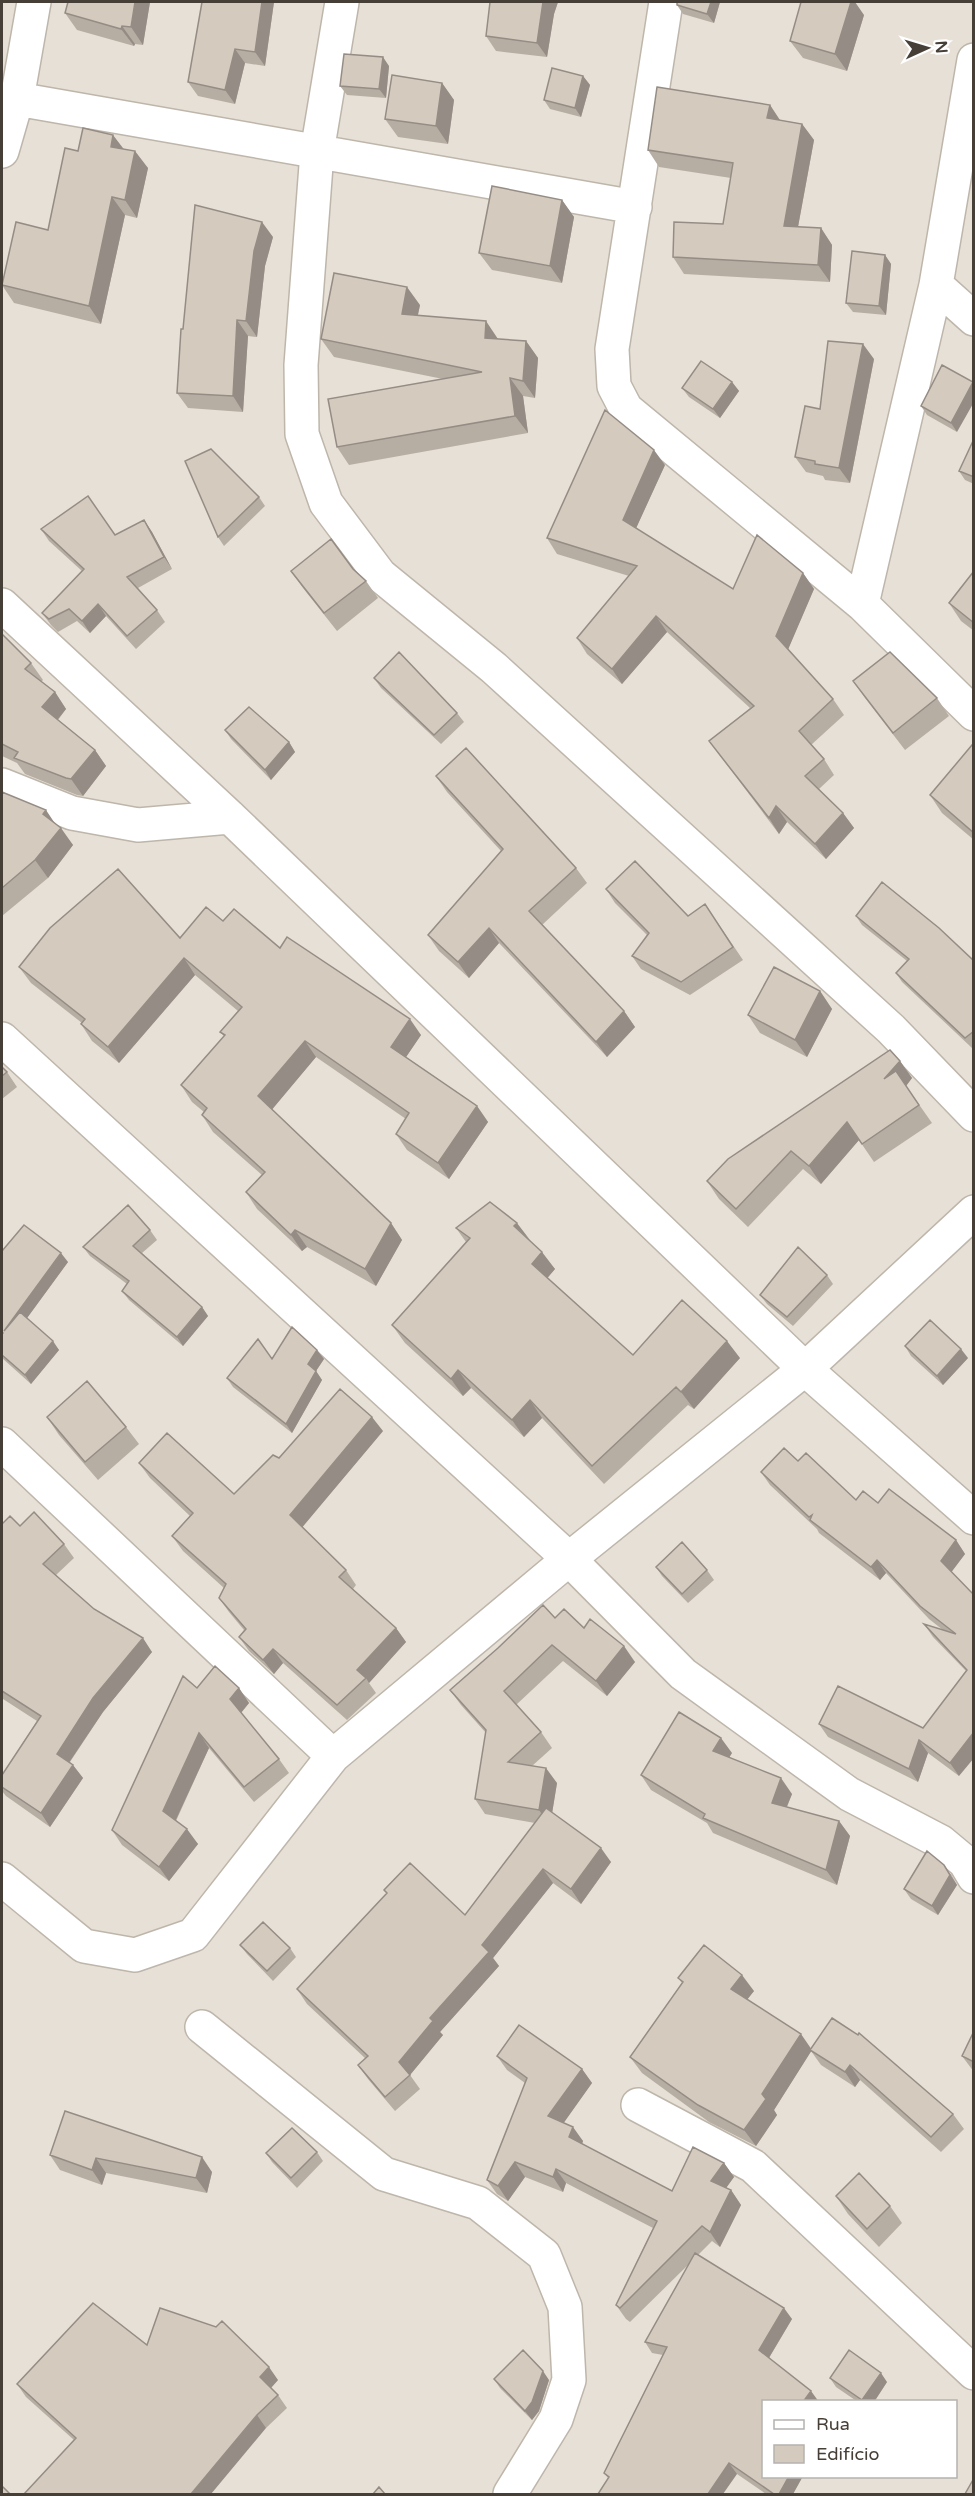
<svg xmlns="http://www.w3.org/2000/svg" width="975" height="2496" font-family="'Varela Round',sans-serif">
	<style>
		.residential { fill: #e7e0d6; fill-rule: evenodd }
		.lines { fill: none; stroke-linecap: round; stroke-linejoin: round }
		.street-casing { stroke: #beb6ab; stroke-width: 36 }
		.street { stroke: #fff; stroke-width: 33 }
		.wall { fill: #b7aea3 }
		.shaded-wall { fill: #958d85 }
		.building { fill: #d5cabe; stroke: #958d85; stroke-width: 1.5 }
	</style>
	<rect width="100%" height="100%" fill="#f3efe8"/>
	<path class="residential" d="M2,2H973V2494H2ZM764,2402H956V2476H764Z"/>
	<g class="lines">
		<g class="street-casing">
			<path id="street" d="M342,2L317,152L301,365L302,434L326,503L380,575L494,668L891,1029L974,1115
				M666,2L612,349L614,386L626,409L862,604L974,714
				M17,99L635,207
				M2,151L17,99L34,2
				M936,285L974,319
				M862,604L936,285L974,60
				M2,605L230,817L805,1369L974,1518
				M2,785L72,813L138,825L230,817
				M2,1039L569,1559L683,1674L849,1794L941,1842L965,1862L974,1877
				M2,1444L333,1756
				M2,1879L84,1946L135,1955L193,1935L333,1756L569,1559L805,1369L974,1212
				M202,2027L384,2174L478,2203L544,2255L565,2307L569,2380L556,2419L510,2494
				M638,2105L753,2166L974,2373"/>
		</g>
		<use href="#street" class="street"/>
	</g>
	<path class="wall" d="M68,2H150L143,45L135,44L134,46L77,30L65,13Z
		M274,2L265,66L245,63L235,104L198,96L188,82Z
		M490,2H558L554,14L547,57L496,51L486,36Z
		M720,2L714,23L683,14L677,5Z
		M864,15L847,71L803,58L790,41Z
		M389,66L386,98L347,95L340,86Z
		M583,76L590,85L581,117L550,109L544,100Z
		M442,83L454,100L448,144L398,137L385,119Z
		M770,105L780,120L802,124L814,140L798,227L821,228L832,245L830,282L684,274L673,257L723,224L731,178L659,167L648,150Z
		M123,149L148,168L137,218L125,215L101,324L14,303L2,285L48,230L78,151Z
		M562,200L574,217L562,283L492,270L479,253Z
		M273,237L265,266L257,337L248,336L243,412L188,408L177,393L183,329Z
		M885,255L891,264L886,315L853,312L846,303Z
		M420,305L418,315L498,339L526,341L538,358L535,398L523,396L528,433L349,465L337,447L443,379L334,357L321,339Z
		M874,359L850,483L825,480L823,476L806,472L795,457L820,409Z
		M942,365L957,432L927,415L921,406Z
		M732,382L739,391L720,418L689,397L682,388Z
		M974,441V484L965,480L959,471Z
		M665,465L636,528L733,589L803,573L814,589L788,649L833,699L844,715L811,745L824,759L834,775L819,789L843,813L854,828L826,859L787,822L779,834L709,741L750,708L667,632L622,684L587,654L577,638L629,576L557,554L547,538Z
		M259,497L265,506L224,546L218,537Z
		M144,520L152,532L172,569L138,588L157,610L165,622L136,649L106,616L90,633L77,621L58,632L51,625L42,613L82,571L49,541L41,529L115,535Z
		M291,571L366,581L378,598L337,631L303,588Z
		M974,571V631L961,621L949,603Z
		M2,634L31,663L43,680L41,682L55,692L66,709L58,720L95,750L106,766L83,796L77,795L25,774L17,763L2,756Z
		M374,678L457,713L464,722L441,744L381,688Z
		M853,681L937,698L949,716L905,750L865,698Z
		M225,730L289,742L295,752L271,780L231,739Z
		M974,746V840L942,813L930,795Z
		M436,776L576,868L587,883L542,925L624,1011L635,1027L607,1057L499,943L469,978L439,951L428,935L501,851L447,792Z
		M2,792L55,823L73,845L48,878L2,916Z
		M606,889L688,916L705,904L743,960L690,995L641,969L632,956L647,935L615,903Z
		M856,916L972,959L974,958V1046L972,1048L902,982L896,973L907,961L862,925Z
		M223,921L280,948L421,1035L406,1057L477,1106L488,1122L449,1179L407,1150L396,1134L406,1119L316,1057L272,1109L391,1223L402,1240L376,1286L307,1247L302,1251L257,1209L246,1192L262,1175L213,1132L202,1115L204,1112L192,1102L181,1085L224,1036L220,1032L238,1011L195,975L119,1063L92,1041L81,1024L82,1023L31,983L19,967L180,938Z
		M820,991L832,1009L807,1057L760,1033L748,1015Z
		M900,1061L912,1078L906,1086L932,1123L874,1162L859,1140L821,1184L803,1169L748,1227L719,1199L707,1181Z
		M2,1067L7,1072L17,1087L2,1099Z
		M456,1228L529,1240L555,1269L547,1278L633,1355L740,1358L694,1409L688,1405L604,1484L542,1418L524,1437L471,1388L463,1396L405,1343L392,1325L466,1242Z
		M150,1230L157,1240L142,1253L202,1307L208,1316L183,1346L129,1300L122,1291L127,1284L90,1256L83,1247Z
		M2,1251L68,1262L27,1318L59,1350L31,1384L2,1358Z
		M827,1275L833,1284L793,1326L767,1304L760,1295Z
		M905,1346L968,1358L943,1385L911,1356Z
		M317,1350L324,1359L316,1371L322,1380L292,1433L233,1387L227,1378L272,1359Z
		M47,1417L126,1427L139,1444L98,1480L59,1435Z
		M383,1431L302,1527L346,1570L356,1585L353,1589L396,1628L406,1642L369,1683L376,1693L347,1720L283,1663L274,1674L249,1651L239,1637L244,1630L229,1612L219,1598L224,1588L183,1551L172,1536L190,1516L150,1478L139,1463L234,1494L279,1458Z
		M798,1461L856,1500L878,1503L956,1540L965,1554L951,1572L974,1595L959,1776L928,1753L918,1782L828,1737L819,1724L923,1728L966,1671L933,1637L924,1624L943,1630L929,1619L886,1573L880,1580L819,1533L817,1529L770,1485L761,1472Z
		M2,1524L20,1526L64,1544L74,1558L56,1575L94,1609L152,1652L103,1712L70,1762L83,1778L50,1827L6,1796L2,1791V1775L37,1721L3,1699L2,1700Z
		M656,1567L707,1570L714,1580L688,1603L662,1576Z
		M555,1618L584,1628L635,1662L607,1696L563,1661L516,1705L541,1732L552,1748L532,1766L557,1783L552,1813L611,1862L581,1904L553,1883L493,1958L499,1966L440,2032L443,2035L410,2075L420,2089L395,2111L368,2079L358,2065L366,2059L307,2004L297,1989L387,1894L384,1890L465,1915L535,1823L485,1814L475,1799L486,1733L461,1705L450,1690Z
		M197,1688H239L249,1703L241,1713L279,1759L289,1773L254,1802L209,1748L176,1821L198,1844L169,1881L122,1845L112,1830Z
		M732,1753L729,1757L792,1794L787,1807L839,1821L850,1836L837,1885L713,1833L707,1823L651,1790L641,1775Z
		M951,1874L957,1885L938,1915L911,1899L904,1889Z
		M240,1945L290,1948L296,1957L273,1981L247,1954Z
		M678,1978L754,1991L747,1999L811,2049L832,2018L953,2114L964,2129L941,2152L860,2080L855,2087L821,2065L811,2051L774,2110L777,2115L756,2146L709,2122L642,2073L630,2057L682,1983Z
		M974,2031V2072L962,2056Z
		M497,2056L582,2069L592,2083L563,2123L583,2141L582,2144L672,2191L724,2163L734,2177L726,2188L731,2190L741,2205L720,2247L712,2241L698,2255L792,2319L769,2358L764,2402V2476H803L793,2494H766L737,2474L608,2478L604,2473L663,2355L652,2353L645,2342L689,2264L630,2322L626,2319L616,2305L653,2228L566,2183L563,2192L525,2177L508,2201L497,2194L487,2180L525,2083L507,2070Z
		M65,2111L212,2172L207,2193L106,2173L102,2185L60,2170L50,2155Z
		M317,2152L323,2161L297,2188L272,2162L266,2153Z
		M836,2196L890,2206L902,2223L879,2247L848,2214Z
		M147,2345L278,2380L271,2388L278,2395L287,2408L266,2428L74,2440L26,2397L17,2384Z
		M830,2378L887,2382L874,2402H858L836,2387Z
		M494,2379L549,2380L539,2411L532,2420L500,2388Z"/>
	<path class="shaded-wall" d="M135,2H150L143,45L131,27Z
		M262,2H274L265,66L255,52Z
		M543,2H558L554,14L547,57L537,43Z
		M711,2H720L714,23L707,14Z
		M851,2H855L864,15L847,71L835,54Z
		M122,26L135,44L134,46L121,29Z
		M235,49L245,63L235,104L225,90Z
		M383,57L389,66L386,98L379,89Z
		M583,76L590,85L581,117L575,108Z
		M442,83L454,100L448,144L436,126Z
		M770,105L781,122L767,118Z
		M802,124L814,140L795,243L784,226Z
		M113,135L126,152L111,147Z
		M135,151L148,168L137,218L125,200Z
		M112,197L125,215L101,324L89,306Z
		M562,200L574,217L562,283L550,266Z
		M262,222L273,237L265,266L257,337L246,321L254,251Z
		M821,228L832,245L830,282L818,265Z
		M885,255L891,264L886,315L879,306Z
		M407,287L420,305L414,332L402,314Z
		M237,320L248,336L243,412L233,396Z
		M486,321L498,339L485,338Z
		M526,341L538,358L535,398L523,381Z
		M863,344L874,359L850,483L839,468Z
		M510,378L523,396L528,433L515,416Z
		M732,382L739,391L720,418L713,409Z
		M973,382L974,402L957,432L951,423Z
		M654,450L665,465L633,535L623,520Z
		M144,520L152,532L172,569L164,557Z
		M803,573L814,589L787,652L776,636Z
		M98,604L106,616L90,633L82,621Z
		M656,616L667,632L622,684L612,669Z
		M55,692L66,709L54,724L42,707Z
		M289,742L295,752L271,780L265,770Z
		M95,750L106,766L83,796L71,779Z
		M776,806L787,822L779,834L769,818Z
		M46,810L58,828L43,814Z
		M843,813L854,828L826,859L815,844Z
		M61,828L73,845L48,878L35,860Z
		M489,928L499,943L469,978L458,962Z
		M184,958L195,975L119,1063L108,1047Z
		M820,991L832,1009L807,1057L795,1040Z
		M624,1011L635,1027L607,1057L596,1042Z
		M410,1019L421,1035L402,1063L391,1047Z
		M305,1041L316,1057L270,1112L258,1096Z
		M900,1061L912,1078L906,1086L932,1123L906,1086L884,1079Z
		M477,1106L488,1122L449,1179L438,1163Z
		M847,1122L859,1140L821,1184L809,1166Z
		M391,1223L402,1240L376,1286L365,1269Z
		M517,1223L530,1240L514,1226Z
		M295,1230L307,1247L302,1251L291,1235Z
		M542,1252L555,1269L544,1282L532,1264Z
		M61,1253L68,1262L11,1340L4,1331Z
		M202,1307L208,1316L183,1346L177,1337Z
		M53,1341L59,1350L31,1384L25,1375Z
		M727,1341L740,1358L694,1409L681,1392Z
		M961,1349L968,1358L943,1385L937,1376Z
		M317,1350L324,1359L316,1371L322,1380L292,1433L286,1424L308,1364Z
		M458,1370L471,1388L463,1396L451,1379Z
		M530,1400L542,1418L524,1437L512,1420Z
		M372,1417L383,1431L300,1530L290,1515Z
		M956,1540L965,1554L950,1574L941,1561Z
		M877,1560L886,1573L880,1580L871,1567Z
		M396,1628L406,1642L369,1683L366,1678L357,1670Z
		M143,1638L152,1652L103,1712L66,1767L57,1754L93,1698Z
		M624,1646L635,1662L607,1696L596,1681Z
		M273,1649L283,1663L274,1674L263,1660Z
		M239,1688L249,1703L240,1714L230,1699Z
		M974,1732V1758L959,1776L950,1763Z
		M199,1733L209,1748L173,1826L163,1811Z
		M721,1738L732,1753L724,1766L713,1751Z
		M919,1740L928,1753L918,1782L909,1769Z
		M73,1765L83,1778L50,1827L41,1813Z
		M546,1768L557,1783L550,1826L539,1810Z
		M781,1778L792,1794L782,1818L772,1803Z
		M839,1821L850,1836L837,1885L826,1870Z
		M187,1829L198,1844L169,1881L159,1867Z
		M601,1848L611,1862L581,1904L571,1889Z
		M944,1865L957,1885L938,1915L932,1906Z
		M543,1869L553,1883L493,1958L499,1966L440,2032L443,2035L410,2075L399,2062L482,1945Z
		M742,1975L754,1991L743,2005L731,1989Z
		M801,2034L812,2050L774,2110L777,2115L756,2146L744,2130L762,2094Z
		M850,2065L860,2080L855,2087L845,2072Z
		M582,2069L592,2083L558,2131L548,2116Z
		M573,2127L583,2141L579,2152L569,2137Z
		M202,2157L212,2172L207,2193L196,2178Z
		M96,2158L106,2173L102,2185L92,2170Z
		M515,2162L525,2177L508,2201L498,2186Z
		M724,2163L734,2177L721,2195L711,2181Z
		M556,2169L566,2183L563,2192L553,2177Z
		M731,2190L741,2205L720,2247L710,2232Z
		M784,2308L792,2319L767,2361L759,2350Z
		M269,2367L278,2380L269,2390L260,2377Z
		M543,2371L549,2380L539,2411L532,2420L525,2411Z
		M881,2373L887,2382L874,2402H863L862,2400Z
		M811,2391L819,2402H803Z
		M257,2415L266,2428L211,2494H191Z
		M729,2463L737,2474L723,2494H708Z
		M789,2476H803L793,2494H779Z"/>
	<path class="building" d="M68,2H135L131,27L122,26L121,29L65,13Z
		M202,2H262L255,52L235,49L225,90L188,82Z
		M490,2H543L537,43L486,36Z
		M677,2H711L707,14L677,5Z
		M801,2H851L835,54L790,41Z
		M344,54L383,57L379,89L340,86Z
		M552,68L583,76L575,108L544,100Z
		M392,75L442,83L436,126L385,119Z
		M657,87L770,105L767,118L802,124L784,226L821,228L818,265L673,257L674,222L723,224L733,163L648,150Z
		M83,128L113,135L111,147L135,151L125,200L112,197L89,306L2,285L16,222L48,230L65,148L78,151Z
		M492,186L562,200L550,266L479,253Z
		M195,205L262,222L254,251L246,321L237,320L233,396L177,393L181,329H183Z
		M852,251L885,255L879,306L846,303Z
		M334,273L407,287L402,314L486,321L485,338L526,341L523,381L510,378L515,416L337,447L328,399L482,372L321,339Z
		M828,341L863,344L839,468L815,464V461L795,457L805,406L820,409Z
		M701,361L732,382L713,409L682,388Z
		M942,365L973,382L951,423L921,406Z
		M605,410L654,450L623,520L733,589L757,535L803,573L776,636L833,699L799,731L824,759L805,776L843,813L815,844L776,806L769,818L709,741L754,706L656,616L612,669L577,638L637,566L547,538Z
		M973,441H974V477L959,471Z
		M211,449L259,497L218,537L185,461Z
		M88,496L115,535L144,520L164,557L127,577L157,610L127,636L98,604L82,621L69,609L49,619L42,613L84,569L41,529Z
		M331,539L353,569L366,581L324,613L291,571Z
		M974,571V623L949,603Z
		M2,634L31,663L25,669L55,692L42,707L95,750L71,779L66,778L14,758L18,752L2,744Z
		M399,652L457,713L434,735L374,678Z
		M890,652L937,698L893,733L853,681Z
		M249,707L289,742L265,770L225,730Z
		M972,745L974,746V833L930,795Z
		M466,748L576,868L529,911L624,1011L596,1042L489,928L458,962L428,935L503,849L436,776Z
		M2,792L46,810L43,814L61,828L35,860L2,888Z
		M635,861L688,916L705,904L733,947L681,982L632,956L649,933L606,889Z
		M118,869L180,938L206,907L223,921L234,909L280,948L287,937L410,1019L391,1047L477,1106L438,1163L396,1134L409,1113L305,1041L258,1096L391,1223L365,1269L295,1230L291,1235L246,1192L265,1172L202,1115L207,1108L181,1085L225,1035L220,1032L242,1007L184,958L108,1047L81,1024L85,1019L19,967L50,928Z
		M882,882L939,928L972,959L974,958V1031L965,1038L896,973L909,959L856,916Z
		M774,967L820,991L795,1040L748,1015Z
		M890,1050L900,1061L884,1079L896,1071L919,1105L862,1144L847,1122L809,1166L791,1151L736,1209L707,1181L728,1159Z
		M2,1067L7,1072L2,1076Z
		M490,1202L517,1223L514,1226L542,1252L532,1264L633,1355L682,1300L727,1341L681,1392L676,1387L592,1466L530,1400L512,1420L458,1370L451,1379L392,1325L470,1238L456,1228Z
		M128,1205L150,1230L133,1246L202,1307L177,1337L122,1291L129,1281L83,1247Z
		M24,1225L61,1253L4,1331L20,1312L53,1341L25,1375L2,1355V1334L3,1333L2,1332V1251Z
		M798,1247L827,1275L787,1317L760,1295Z
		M930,1320L961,1349L937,1376L905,1346Z
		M292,1327L317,1350L308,1364L316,1371L286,1424L227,1378L258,1339L272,1359Z
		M87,1381L126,1427L85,1462L47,1417Z
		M340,1389L372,1417L290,1515L346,1570L339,1577L396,1628L357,1670L366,1678L337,1705L273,1649L263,1660L239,1637L246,1629L219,1598L226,1584L172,1536L193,1513L139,1463L167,1433L234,1494L273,1455L279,1458Z
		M784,1448L798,1461L806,1453L856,1500L863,1491L878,1503L889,1489L956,1540L941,1561L974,1595V1732L950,1763L919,1740L909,1769L819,1724L838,1686L923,1728L967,1670L924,1624L956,1634L920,1606L877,1560L871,1567L810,1520L812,1515L809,1517L761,1472Z
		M34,1512L64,1544L43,1564L94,1609L143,1638L93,1698L57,1754L73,1765L41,1813L2,1787V1775L41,1716L2,1691V1524L10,1516L20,1526Z
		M682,1542L707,1570L682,1594L656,1567Z
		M543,1605L555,1618L564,1609L584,1628L590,1619L624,1646L596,1681L552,1645L504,1691L541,1732L508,1762L546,1768L539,1810L475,1799L486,1730L450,1690L498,1648Z
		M215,1666L239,1688L230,1699L279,1759L244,1787L199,1733L163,1811L187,1829L159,1867L112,1830L183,1676L197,1688Z
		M679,1712L721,1738L713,1751L781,1778L772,1803L839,1821L826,1870L703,1818L705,1814L641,1775Z
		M546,1808L601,1848L571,1889L543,1869L482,1945L489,1952L430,2018L433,2021L399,2062L410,2075L385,2097L358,2065L368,2056L297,1989L387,1893L384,1890L410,1863L465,1915Z
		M927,1851L944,1865L950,1875L932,1906L904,1889Z
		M263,1922L290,1948L267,1971L240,1945Z
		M704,1945L742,1975L731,1989L801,2034L762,2094L766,2099L744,2130L698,2105L630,2057L683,1982L678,1978Z
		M832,2018L858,2035L859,2033L953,2114L931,2137L850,2065L845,2072L810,2050Z
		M519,2025L582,2069L548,2116L573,2127L569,2137L672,2191L693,2147L724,2163L711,2181L731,2190L710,2232L702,2226L620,2308L616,2305L657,2221L556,2169L553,2177L515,2162L498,2186L487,2180L527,2078L497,2056Z
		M974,2031V2062L962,2056Z
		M65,2111L202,2157L196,2178L96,2158L92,2170L50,2155Z
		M292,2128L317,2152L291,2178L266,2153Z
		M859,2173L890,2206L867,2229L836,2196Z
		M695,2253L784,2308L759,2350L811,2391L803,2402H764V2476H789L779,2494H774L729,2463L708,2494H598L609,2477L604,2473L667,2347L645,2342Z
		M93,2303L147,2345L160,2308L216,2327L222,2321L269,2367L260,2377L278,2395L257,2415L191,2494H24L76,2438L17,2384Z
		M523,2350L543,2371L532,2402L525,2411L494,2379Z
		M849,2350L881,2373L862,2400L830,2378Z
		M974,2478V2494H965Z
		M2,2486L10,2494H2Z
		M379,2487L385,2494H373Z"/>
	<rect width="975" height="2496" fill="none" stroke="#463f37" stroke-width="6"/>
	<rect x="762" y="2400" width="195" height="78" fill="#ffffff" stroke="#b5b2af" stroke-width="1.5"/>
	<rect x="774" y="2420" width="30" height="9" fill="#ffffff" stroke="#b5b2af" stroke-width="1.5"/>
	<text x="816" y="2430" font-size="18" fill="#463f37">Rua</text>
	<rect x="774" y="2445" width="30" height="18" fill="#d5cabe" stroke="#b5b2af" stroke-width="1.5"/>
	<text x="816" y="2460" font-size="18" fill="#463f37">Edifício</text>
	<g transform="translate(927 48) rotate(86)" stroke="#ffffff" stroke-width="4.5" paint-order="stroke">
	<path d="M0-4.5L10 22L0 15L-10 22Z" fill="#463f37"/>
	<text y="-9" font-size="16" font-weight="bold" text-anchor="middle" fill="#463f37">N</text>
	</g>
</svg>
